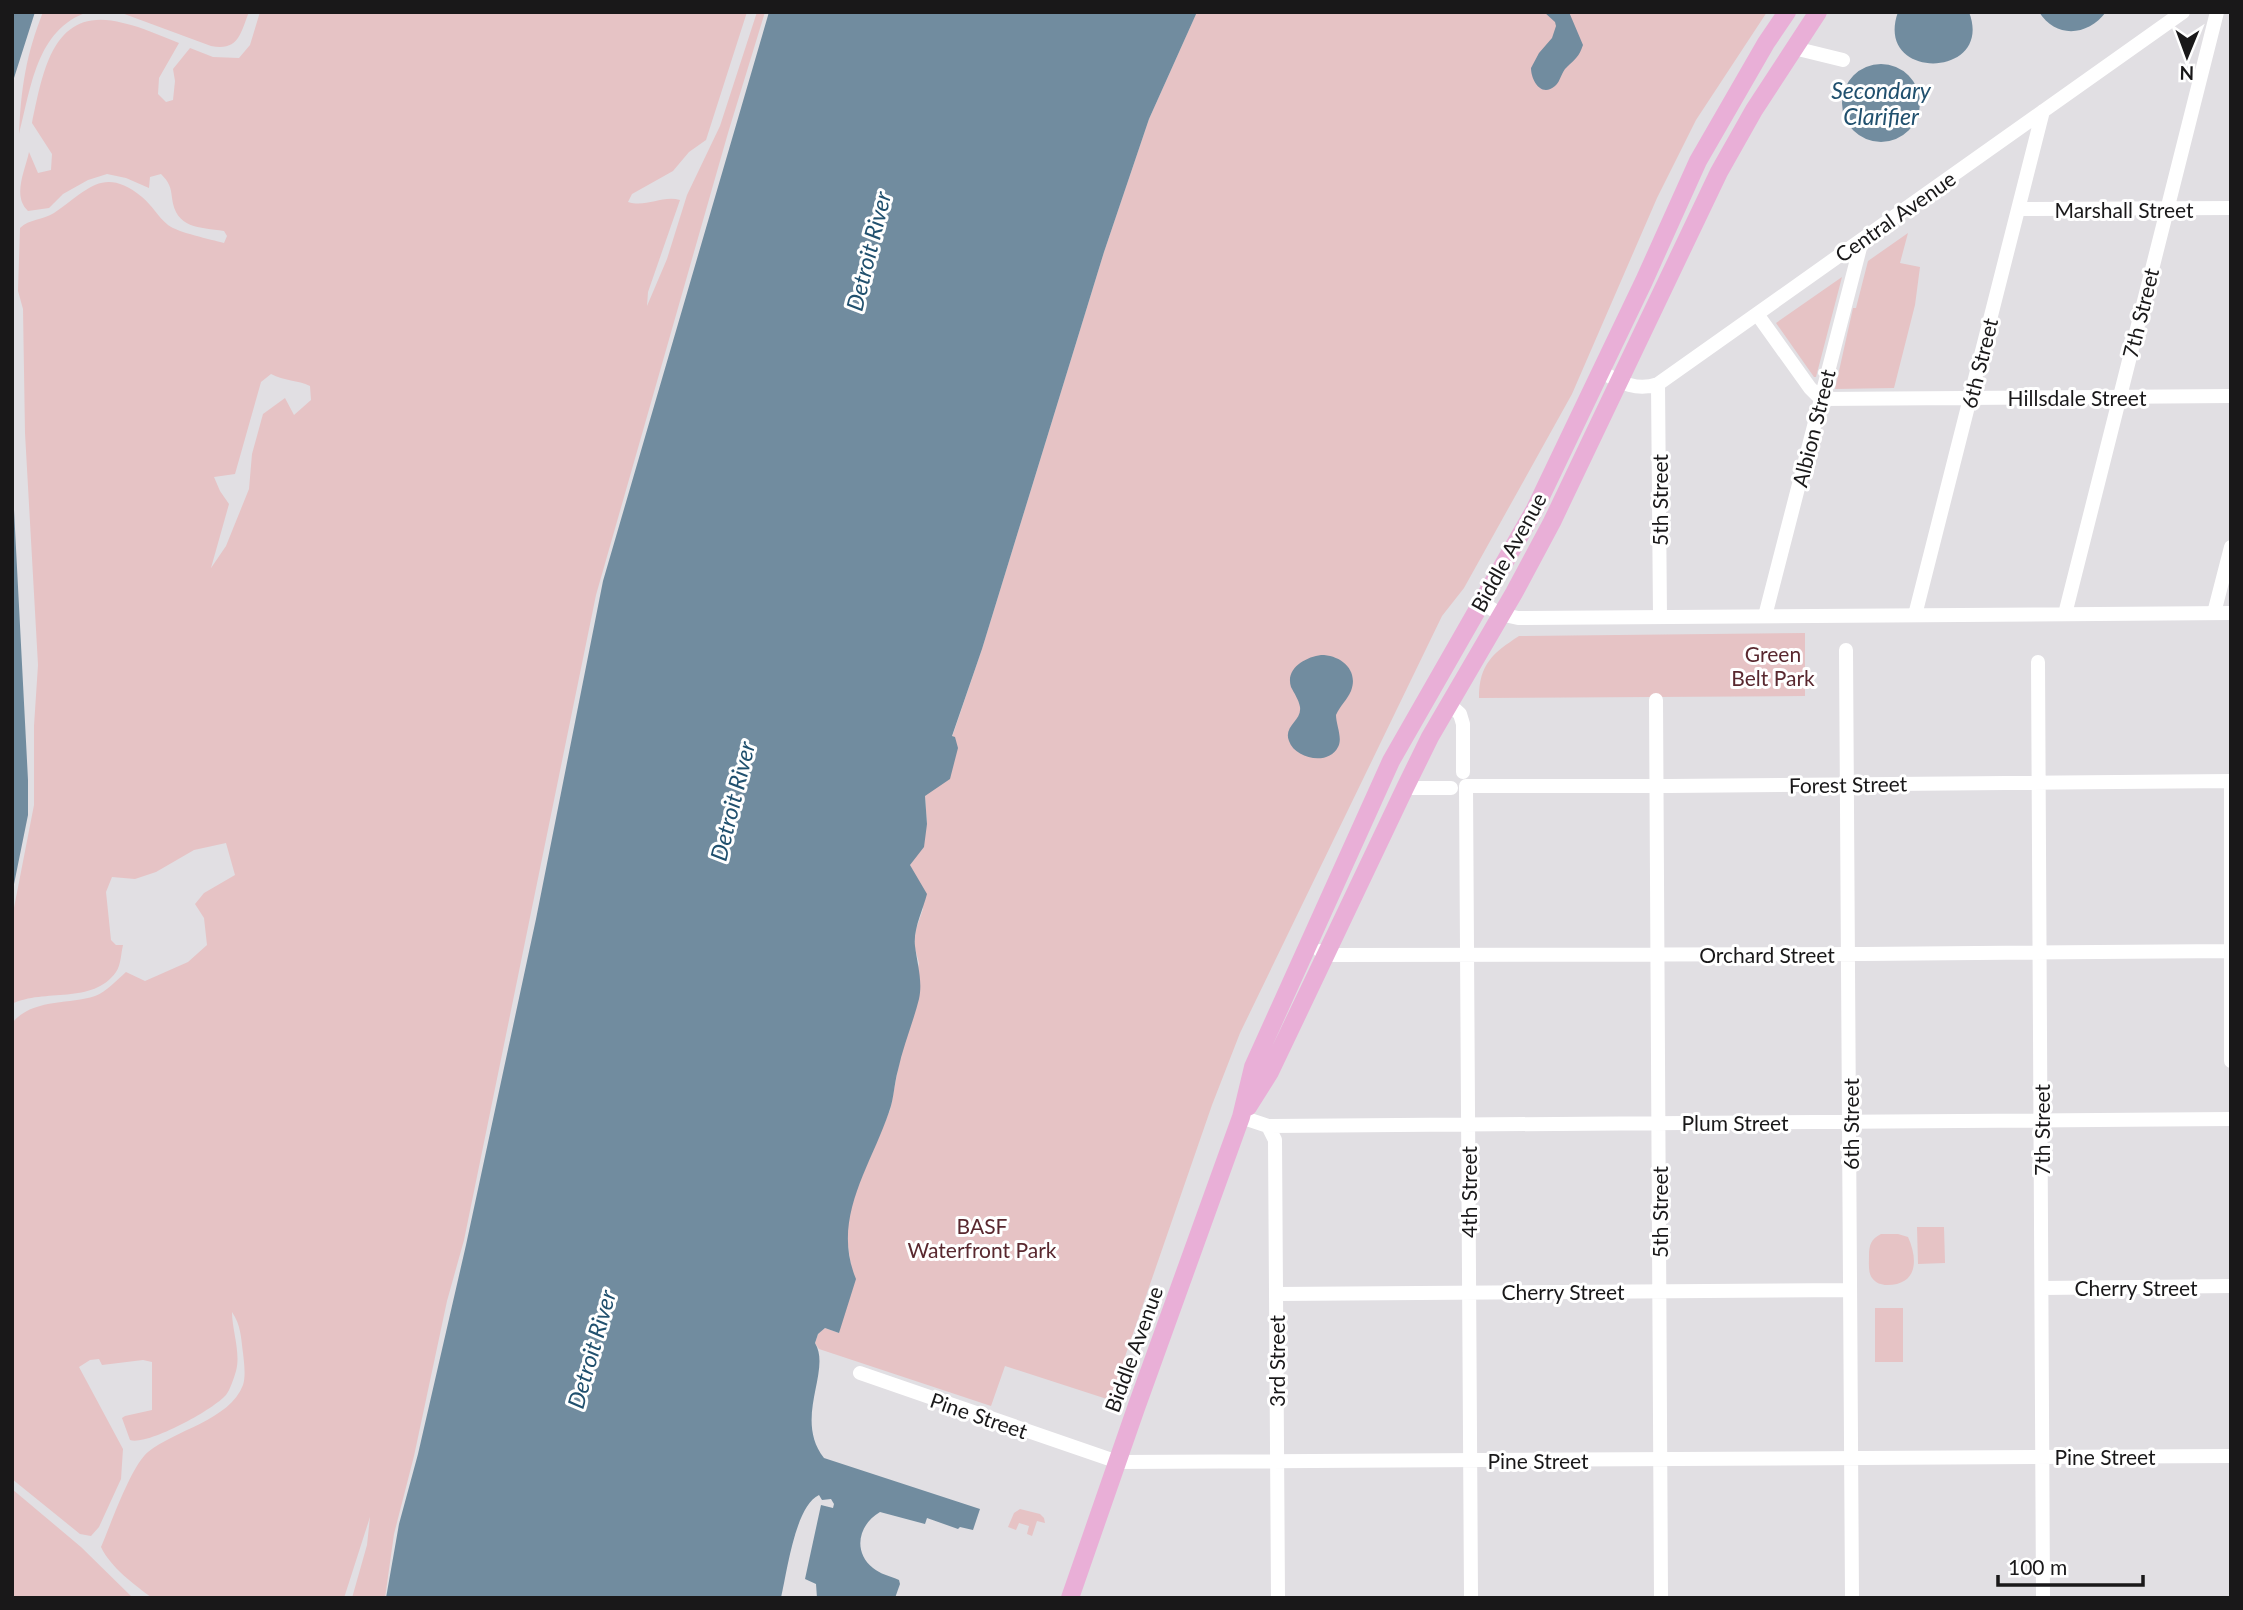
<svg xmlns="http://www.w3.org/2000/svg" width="2243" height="1610" font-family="Lato,sans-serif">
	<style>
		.green { fill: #e6c3c5; fill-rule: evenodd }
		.water { fill: #718c9f }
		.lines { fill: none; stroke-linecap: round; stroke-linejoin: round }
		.minor { stroke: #fff; stroke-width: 14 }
		.major { stroke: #e9afd7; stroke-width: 18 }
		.labels { text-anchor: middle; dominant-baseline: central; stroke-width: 6; stroke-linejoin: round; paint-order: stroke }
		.street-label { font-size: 21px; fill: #191819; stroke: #fff }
		.park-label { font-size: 21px; fill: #59282f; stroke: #fff }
		.water-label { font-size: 23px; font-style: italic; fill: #20506e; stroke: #fff }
	</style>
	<rect width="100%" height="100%" fill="#e1dfe3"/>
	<path class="green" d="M43,12H88C36,29 31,89 19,134C21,88 26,55 43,12Z
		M119,12H249C240,34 239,51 211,46Z
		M260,12H747L706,140L689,152L673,171L632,194L628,202C646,208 662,195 680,200L648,292L647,306L667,259L687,195L720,126L757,12H765L728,133L596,595L464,1240L447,1301L414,1456L394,1534L385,1598H352L367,1545L370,1517L344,1598H152C134,1584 111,1568 101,1547C111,1524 131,1466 148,1452C175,1430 230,1420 243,1385C246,1376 244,1362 243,1353C241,1338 241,1325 232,1312C232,1330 241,1353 236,1371C234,1378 230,1390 226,1395C213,1410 147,1446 130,1440L122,1418L125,1416L152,1410V1362L143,1360L102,1365L99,1359L90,1360L79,1367L123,1449L121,1479L99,1527L91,1536L80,1534L12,1479V1023C33,998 68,1005 95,996C106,992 117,980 126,972L145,981L188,962L207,945L204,918L195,904L204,893L235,875L226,843L194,850L156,872L135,879L112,877L106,892L111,940L116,945H123C121,953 121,965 116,972C93,1005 44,988 12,1004V918L34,805V726L38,665L25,433L23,309L18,291L20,228C29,219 43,220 54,213C87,191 103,165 142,197C152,205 158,217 168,225C179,233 210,239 224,243L227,236L224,231C199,227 176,229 172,198C171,187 169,182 161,174L150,177L149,188L126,178L107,174L88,180L63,194L49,208L28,211C12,196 25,171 29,152L38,173L51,170L52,154L32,123C43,73 52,4 123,23C142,27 161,36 179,43L159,78L158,94L166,102L173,100L175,81L173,69L190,48L213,57L239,58L250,45ZM271,374C284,381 298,380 310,386L311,400L294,415L285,398L263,414L252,454L249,489L226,546L211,568L229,504L220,491L214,477L235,474L261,382Z
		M1197,12H1767L1696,120L1657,198L1572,394L1464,588L1442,616L1240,1033L1212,1105L1110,1400L1005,1366L991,1406L819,1349L815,1343L818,1334L825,1328L839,1333L851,1266L847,1239L848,1219L857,1188L890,1110L919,963L914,945L916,929L923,909L910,865L927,824L925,796L952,737L982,649L1104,252L1149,119Z
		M1908,233L1900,263L1920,267L1915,305L1894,388L1835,389L1853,308H1856L1868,261Z
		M1842,277L1816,377H1814L1776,323Z
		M1805,633V696L1479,698C1479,664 1493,653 1519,636Z
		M1917,1227H1944L1945,1263L1918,1264Z
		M1881,1234H1898L1908,1237C1918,1259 1918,1285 1887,1285C1881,1285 1876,1283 1872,1278C1868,1272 1869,1264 1869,1256C1869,1245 1871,1239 1881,1234Z
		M1875,1308H1903V1362H1875Z
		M12,1489L81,1547L133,1598H12Z
		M1020,1509L1040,1514L1044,1518L1045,1523L1037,1521L1032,1536L1027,1534L1029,1526L1019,1523L1016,1530L1008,1527L1014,1513Z"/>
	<path class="water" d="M12,12H35L14,78L12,115Z
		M769,12H1197L1149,119L1104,252L982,649L952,736L955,737L958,748L950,779L925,796L927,824L924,847L910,865L927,894C923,910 913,929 915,946C917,963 923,981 919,999C913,1023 903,1046 898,1070C894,1084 894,1099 889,1112C870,1168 831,1219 856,1279L839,1333L825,1328L818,1334L815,1343C832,1371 793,1418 824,1458L980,1509L973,1530L960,1527L958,1529L927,1518L925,1524L880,1512C859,1524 852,1551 873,1568C880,1574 890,1576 899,1580L900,1584L895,1598H817L816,1584L805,1579L821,1505L833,1508L834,1504L831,1499L822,1500L819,1495C795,1506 787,1573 781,1598H386L399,1524L418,1454L466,1245L536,919L603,581Z
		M1544,12H1569L1583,45C1579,57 1575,59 1567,67C1561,72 1561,81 1555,86C1541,98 1531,80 1531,68L1539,53L1552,38L1556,26L1555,22Z
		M1898,12H1969C1995,79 1873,82 1898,12Z
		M2039,12H2106C2088,36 2056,39 2039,12Z
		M1842 103a39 39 0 1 1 78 0a39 39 0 1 1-78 0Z
		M12,471L28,780V815L12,894Z
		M1321,655C1341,655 1359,670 1351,691C1347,700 1340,706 1336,715C1336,725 1343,738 1338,747C1329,766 1295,759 1289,741C1283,726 1302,721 1300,707C1299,700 1294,693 1291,687C1285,668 1306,657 1321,655Z"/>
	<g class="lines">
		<path class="minor" d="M1794,48L1843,60
			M2018,209L2231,208
			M1757,314L1810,388L1821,399L2231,396
			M1600,371C1620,382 1636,392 1658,384L2183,12
			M1658,384L1660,617
			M1482,603L1500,614L1518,618L2231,613
			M2214,613L2231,547
			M2065,614L2217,12
			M1915,615L2043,111
			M1765,616L1862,240
			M1846,650L1852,1598
			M2038,662L2043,1598
			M1656,700L1661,1598
			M1449,704L1460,714L1463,724V772
			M2231,782V1061
			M1405,788H1451
			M1320,951L1327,955L1863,954L2231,951
			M1241,1117L1268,1126L2231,1119
			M1268,1126L1275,1140L1278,1598
			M2042,1288L2231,1286
			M1276,1294L1850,1290
			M860,1373L1118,1462L2231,1456
			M1471,1598L1466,786H1670L2231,781"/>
		<path class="major" d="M1248,1107L1270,1072L1405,788L1430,737L1514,593L1552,522L1719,172L1754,110L1818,12
			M1070,1598L1136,1408L1241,1117L1253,1067L1391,761L1535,509L1644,281L1698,161L1766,43L1787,12"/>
	</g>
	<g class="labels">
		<g class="street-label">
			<text x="2124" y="209">Marshall Street</text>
			<text transform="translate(1895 216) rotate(-35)">Central Avenue</text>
			<text transform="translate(2140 313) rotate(-76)">7th Street</text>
			<text transform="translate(1979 363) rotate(-76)">6th Street</text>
			<text x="2077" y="397">Hillsdale Street</text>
			<text transform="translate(1813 428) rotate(-76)">Albion Street</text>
			<text transform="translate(1659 500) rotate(-90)">5th Street</text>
			<text transform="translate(1508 552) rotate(-61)">Biddle Avenue</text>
			<text transform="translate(1848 784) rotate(-1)">Forest Street</text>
			<text x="1767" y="954">Orchard Street</text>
			<text x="1735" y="1122">Plum Street</text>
			<text transform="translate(1850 1124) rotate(-90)">6th Street</text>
			<text transform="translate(2041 1130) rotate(-90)">7th Street</text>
			<text transform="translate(1468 1192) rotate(-90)">4th Street</text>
			<text transform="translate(1659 1212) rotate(-90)">5th Street</text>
			<text x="2136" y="1287">Cherry Street</text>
			<text x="1563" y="1291">Cherry Street</text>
			<text transform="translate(1133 1349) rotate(-70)">Biddle Avenue</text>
			<text transform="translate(1276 1361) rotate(-90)">3rd Street</text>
			<text transform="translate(979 1415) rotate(19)">Pine Street</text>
			<text x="2105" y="1456">Pine Street</text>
			<text x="1538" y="1460">Pine Street</text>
		</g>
		<g class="park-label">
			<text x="1773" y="653">Green<tspan x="1773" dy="24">Belt Park</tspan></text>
			<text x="982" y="1225">BASF<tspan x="982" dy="24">Waterfront Park</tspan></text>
		</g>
		<g class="water-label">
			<text x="1881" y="90">Secondary<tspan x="1881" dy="26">Clarifier</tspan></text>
			<text transform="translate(868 251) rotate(-76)">Detroit River</text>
			<text transform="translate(732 801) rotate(-76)">Detroit River</text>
			<text transform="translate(591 1349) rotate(-74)">Detroit River</text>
		</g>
	</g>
	<rect width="2243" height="1610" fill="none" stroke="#191819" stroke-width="28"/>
	<g transform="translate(2187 56) rotate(181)" stroke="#ffffff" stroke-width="5" paint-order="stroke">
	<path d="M0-5L12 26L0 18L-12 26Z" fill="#191819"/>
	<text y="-10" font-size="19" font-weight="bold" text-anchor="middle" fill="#191819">N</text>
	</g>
	<path d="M1998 1575v10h145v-10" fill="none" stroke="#191819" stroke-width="3.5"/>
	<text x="2008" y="1575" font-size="21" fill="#191819" stroke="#ffffff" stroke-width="5" paint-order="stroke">100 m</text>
</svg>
